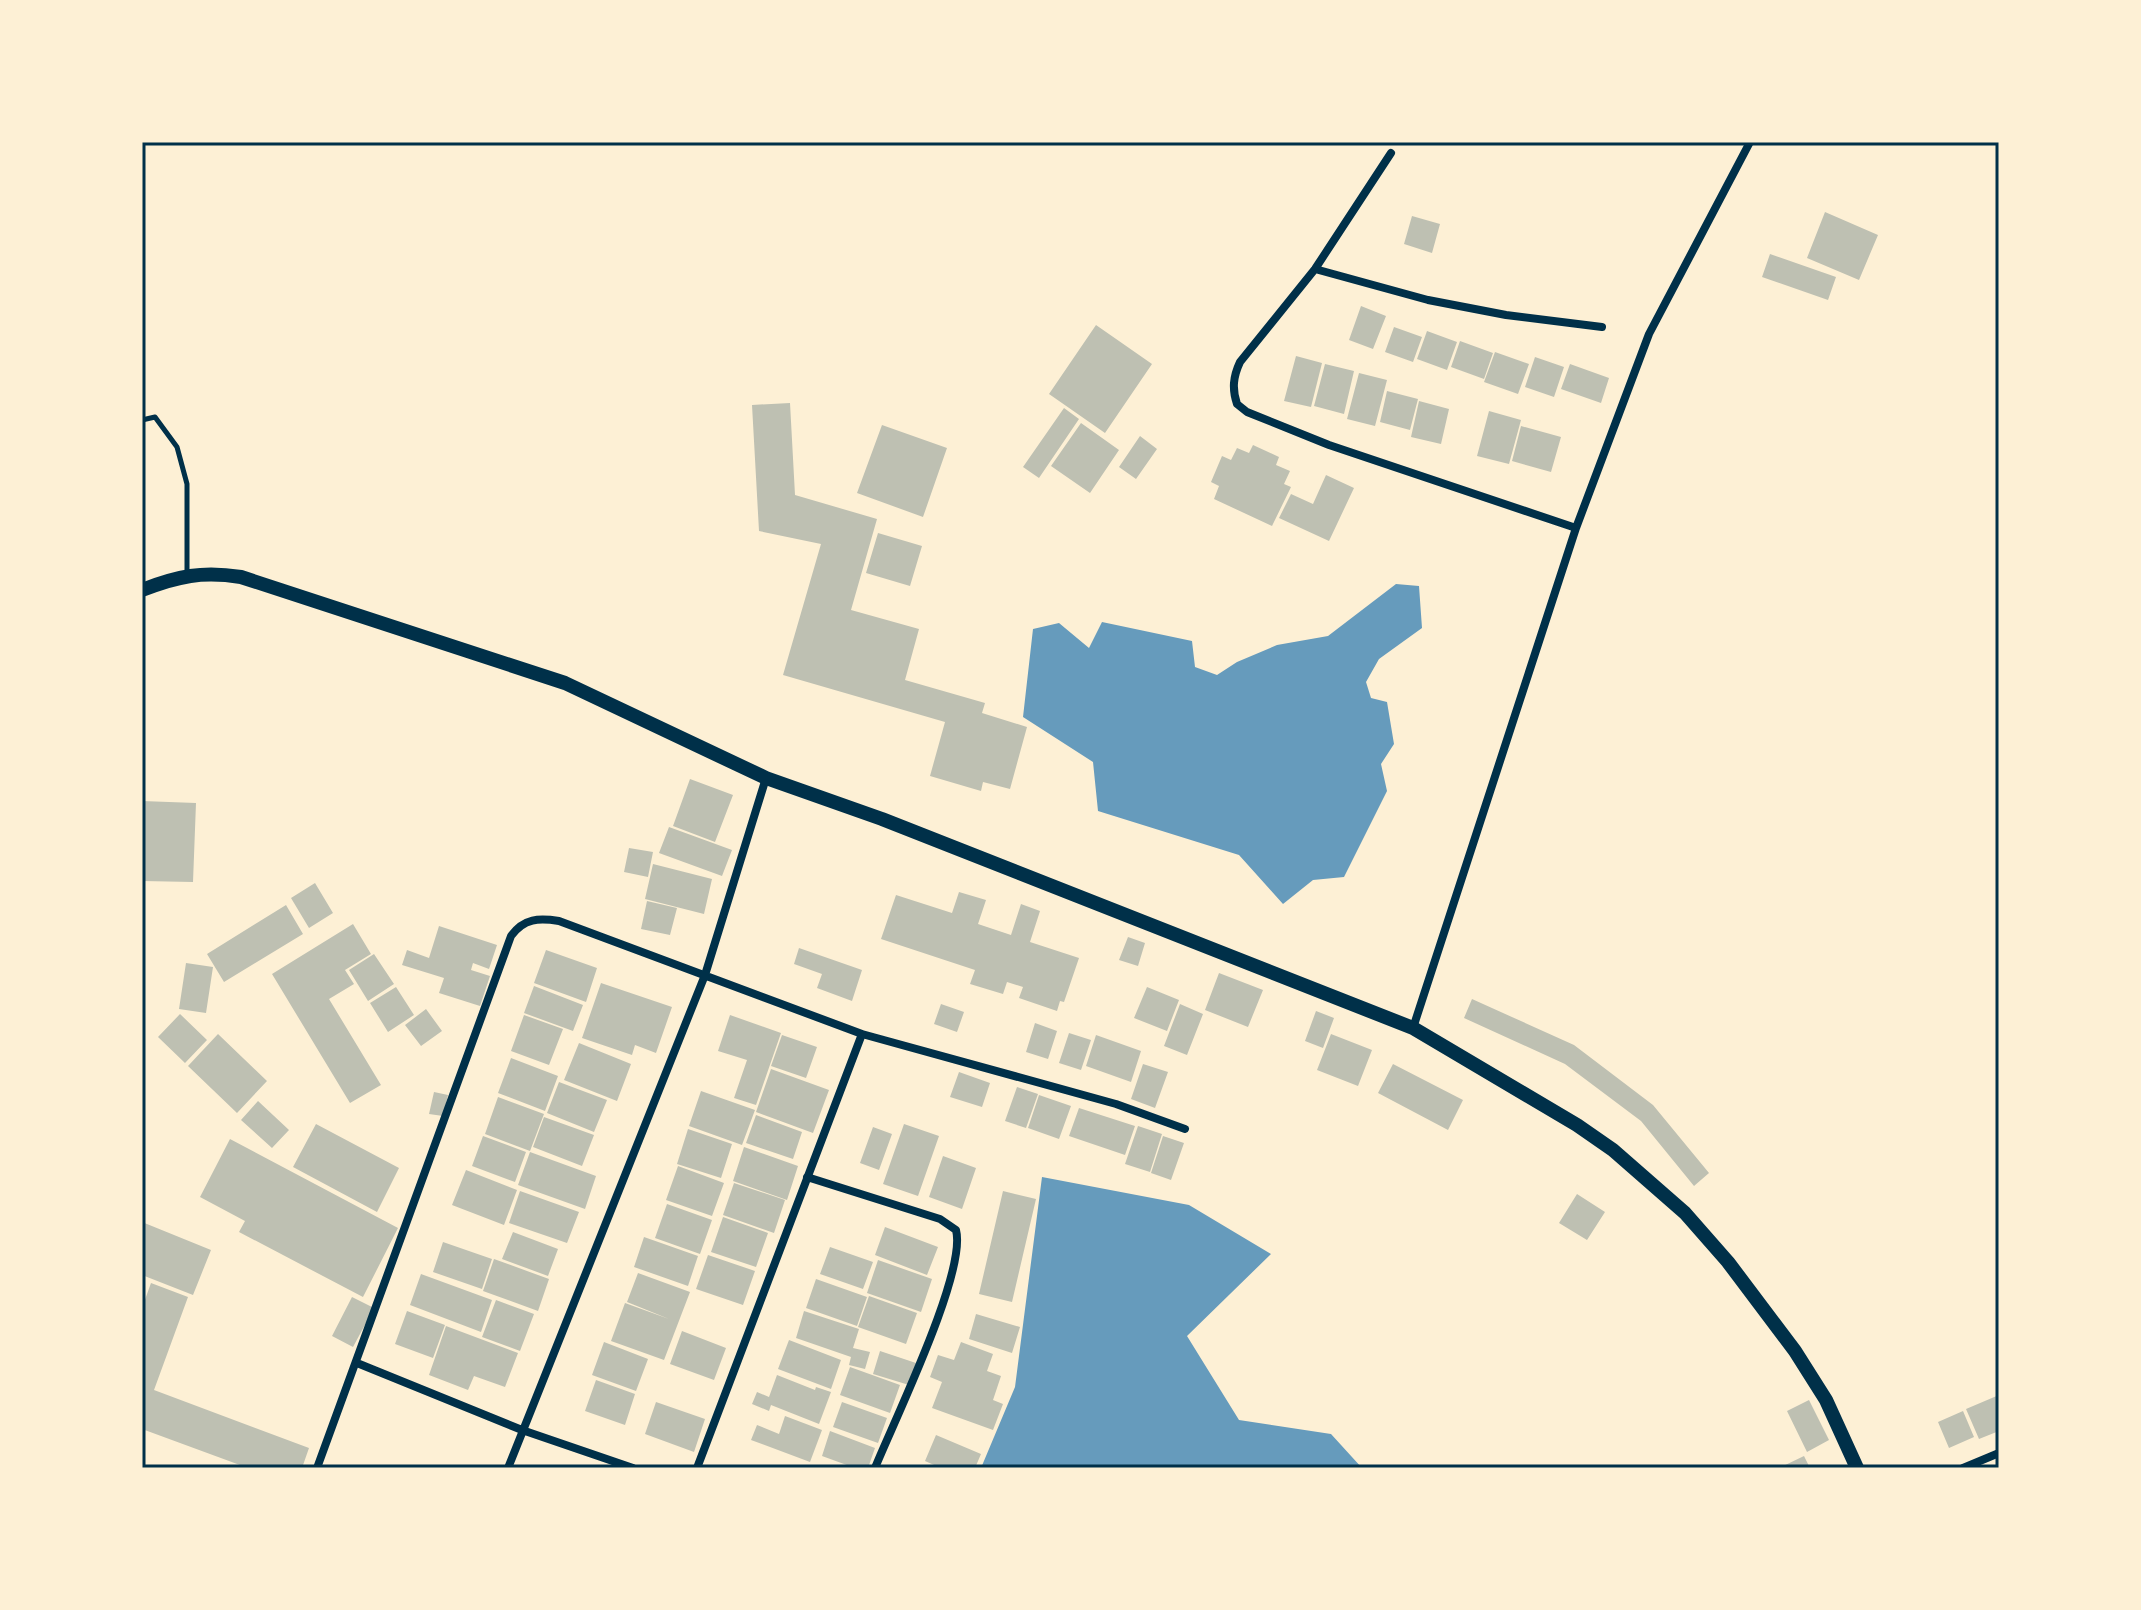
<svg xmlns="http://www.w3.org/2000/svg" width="2141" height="1610" font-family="'Titillium Web',sans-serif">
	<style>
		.water { fill: #669bbc }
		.building { fill: #bec0b2 }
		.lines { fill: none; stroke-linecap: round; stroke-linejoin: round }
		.service { stroke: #003049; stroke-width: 5 }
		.minor { stroke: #003049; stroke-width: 8 }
		.tertiary { stroke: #003049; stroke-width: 14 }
		.neatline { fill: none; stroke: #003049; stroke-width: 3 }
	</style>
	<rect width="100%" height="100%" fill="#fdf0d5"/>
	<path class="water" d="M1396,584L1419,586L1422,628L1379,659L1366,682L1371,698L1387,702L1394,744L1381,764L1387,791L1344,877L1313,880L1283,904L1239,855L1098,811L1093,762L1023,717L1033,629L1059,623L1089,648L1102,622L1192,641L1195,667L1217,675L1237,662L1277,645L1328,636Z
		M1042,1177L1189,1205L1271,1254L1187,1336L1239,1420L1331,1434L1362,1468H981L1015,1387Z"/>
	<path class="building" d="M1825,212L1878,235L1859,280L1807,258Z
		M1412,216L1440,224L1432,253L1404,244Z
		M1770,254L1836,277L1828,300L1762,277Z
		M1361,306L1386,316L1373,349L1349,340Z
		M1096,325L1152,364L1105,433L1049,394Z
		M1394,327L1422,337L1413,362L1385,352Z
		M1427,331L1457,342L1447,370L1417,359Z
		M1460,341L1493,353L1484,379L1451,367Z
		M1495,352L1529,364L1518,394L1484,382Z
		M1296,356L1322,363L1311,407L1284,401Z
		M1535,357L1564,367L1554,397L1525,387Z
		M1325,364L1354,371L1344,414L1314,406Z
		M1570,364L1609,378L1601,403L1561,389Z
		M1359,373L1387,380L1375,426L1347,419Z
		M1387,391L1418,399L1410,430L1380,422Z
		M1419,401L1449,409L1441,444L1411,437Z
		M790,403L795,495L877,519L851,610L919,629L905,680L985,703L982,713L1027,727L1010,789L983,782L981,791L930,776L945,722L783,675L821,544L759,531L752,405Z
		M1064,408L1079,419L1039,478L1023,467Z
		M1489,411L1521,420L1509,464L1477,456Z
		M1081,423L1119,450L1090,493L1051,466Z
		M882,425L947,448L923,517L857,493Z
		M1521,426L1561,437L1551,472L1512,461Z
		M1140,436L1157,449L1136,479L1119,467Z
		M1253,445L1279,457L1276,465L1290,471L1284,484L1291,487L1272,526L1214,499L1219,486L1211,482L1222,456L1231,460L1237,448L1249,453Z
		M1326,475L1354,488L1329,541L1279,518L1291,494L1313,504Z
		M878,533L922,546L910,586L866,573Z
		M690,779L733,795L715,842L673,826Z
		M142,801L196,803L193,882L142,881Z
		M669,827L732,850L722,876L659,853Z
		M629,848L653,852L648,877L624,872Z
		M653,864L712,879L704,914L645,899Z
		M315,883L333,913L309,928L291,898Z
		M959,892L986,900L978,924L1011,935L1021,904L1040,911L1030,942L1079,958L1064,1002L1060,1001L1057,1011L1019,998L1023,987L1007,982L1003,994L970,984L975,970L881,939L896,895L952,913Z
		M647,901L677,908L670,935L641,929Z
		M286,905L303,934L224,982L207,954Z
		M353,924L371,954L345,970L354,984L329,999L381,1085L350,1103L272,974Z
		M439,926L497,945L489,969L473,963L471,970L490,976L480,1006L439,993L444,978L402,965L407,950L429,958Z
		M1128,937L1145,943L1138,966L1119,960Z
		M799,948L862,970L852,1001L817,988L822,974L794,964Z
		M546,950L597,968L586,1002L534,983Z
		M374,954L394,984L368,1001L349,970Z
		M186,963L213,967L206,1013L179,1009Z
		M1219,973L1263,990L1248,1027L1205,1010Z
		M601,983L672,1007L656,1053L635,1045L632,1055L582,1038Z
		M534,986L583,1005L573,1031L524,1013Z
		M396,987L414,1015L388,1032L370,1003Z
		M1147,987L1179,1000L1167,1031L1134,1018Z
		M1472,999L1574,1045L1653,1105L1709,1173L1694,1186L1641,1121L1565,1064L1464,1018Z
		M941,1004L964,1012L957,1032L934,1024Z
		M1180,1004L1203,1014L1187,1055L1164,1046Z
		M426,1009L442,1031L421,1046L405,1025Z
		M1316,1011L1334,1018L1323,1048L1305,1041Z
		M180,1014L207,1040L185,1063L158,1037Z
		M524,1015L563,1029L549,1065L511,1051Z
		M730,1015L781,1033L756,1105L734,1098L747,1060L718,1051Z
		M1035,1023L1057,1031L1048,1059L1026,1052Z
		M1069,1033L1091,1040L1081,1070L1059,1063Z
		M218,1034L267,1081L237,1113L188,1066Z
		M1331,1034L1372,1050L1358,1086L1317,1070Z
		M782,1035L817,1047L806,1078L771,1066Z
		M1096,1035L1141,1051L1131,1082L1086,1066Z
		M579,1043L631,1064L617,1101L564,1080Z
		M511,1058L558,1076L545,1111L498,1093Z
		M1143,1064L1168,1072L1155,1108L1131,1099Z
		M1393,1064L1463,1100L1448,1130L1378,1093Z
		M771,1069L829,1090L813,1133L756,1112Z
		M959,1072L990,1083L982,1107L950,1097Z
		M559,1082L607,1100L594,1132L547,1113Z
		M1017,1087L1038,1094L1026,1128L1005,1121Z
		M701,1091L755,1110L742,1145L689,1126Z
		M434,1092L448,1095L443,1116L429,1114Z
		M1039,1095L1071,1106L1059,1139L1028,1128Z
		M498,1097L544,1114L530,1151L485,1134Z
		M258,1101L289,1130L272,1148L241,1120Z
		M1079,1108L1135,1126L1125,1155L1069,1136Z
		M756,1115L802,1132L793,1159L746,1143Z
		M544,1117L594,1135L582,1166L533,1147Z
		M316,1124L399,1168L377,1212L293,1167Z
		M904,1124L939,1136L918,1196L883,1184Z
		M1138,1126L1162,1134L1150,1172L1125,1164Z
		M873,1127L892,1134L879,1170L860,1163Z
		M688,1129L732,1144L721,1178L677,1164Z
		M483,1136L526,1152L515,1182L472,1166Z
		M1163,1136L1184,1143L1171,1180L1151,1173Z
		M230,1139L398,1228L363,1297L239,1232L245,1221L200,1197Z
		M744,1147L798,1166L787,1200L733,1181Z
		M530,1152L596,1176L585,1209L518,1185Z
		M943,1156L976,1168L962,1209L929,1197Z
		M678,1166L724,1183L712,1216L666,1200Z
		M466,1170L517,1190L504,1225L452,1205Z
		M734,1183L785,1200L774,1233L723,1215Z
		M520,1191L579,1212L567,1243L509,1223Z
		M1003,1191L1036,1199L1012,1302L979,1294Z
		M1577,1194L1605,1212L1587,1240L1559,1223Z
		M667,1204L712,1220L700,1254L655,1238Z
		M723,1217L768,1233L756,1267L711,1252Z
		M142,1222L211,1250L193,1295L142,1275Z
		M885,1227L938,1247L927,1275L875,1255Z
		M513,1232L558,1249L548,1276L502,1259Z
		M644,1237L698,1256L688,1286L634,1267Z
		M443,1242L492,1259L482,1289L433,1272Z
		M830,1247L873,1262L863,1289L820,1274Z
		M708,1255L755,1271L743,1305L696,1289Z
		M494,1259L549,1279L538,1311L483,1291Z
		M878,1260L932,1279L921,1312L867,1293Z
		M638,1273L690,1292L664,1360L611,1341L625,1303L669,1319L627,1302Z
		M421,1274L492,1300L481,1332L410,1305Z
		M816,1279L867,1297L857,1326L806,1308Z
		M151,1283L188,1297L154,1390L309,1448L302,1468H248L142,1429V1308Z
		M869,1296L917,1313L906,1344L858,1327Z
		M352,1297L374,1308L353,1347L332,1336Z
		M496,1300L534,1314L520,1351L482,1337Z
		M407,1311L445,1325L433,1358L395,1344Z
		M804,1311L859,1329L853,1348L870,1352L865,1369L849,1365L851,1357L796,1338Z
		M976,1314L1020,1327L1012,1353L969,1339Z
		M446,1326L518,1353L505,1387L474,1376L468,1390L429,1375Z
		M682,1331L726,1348L714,1380L670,1364Z
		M789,1340L841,1360L831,1389L778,1369Z
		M604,1342L648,1359L636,1391L592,1375Z
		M961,1342L993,1354L987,1371L1001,1376L993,1400L1003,1404L993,1430L932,1408L942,1382L930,1377L938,1355L954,1360Z
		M880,1351L916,1363L909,1385L873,1374Z
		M850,1367L900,1385L890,1413L840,1395Z
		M777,1375L815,1390L816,1387L831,1392L819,1424L771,1405L769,1411L752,1404L757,1392L769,1397Z
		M596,1380L635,1394L625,1425L585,1411Z
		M1999,1395V1431L1979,1439L1966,1409Z
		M1809,1400L1829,1440L1807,1452L1787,1411Z
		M656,1402L705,1419L694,1452L645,1434Z
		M842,1402L887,1418L878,1443L833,1427Z
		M1963,1411L1974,1437L1949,1448L1938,1422Z
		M785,1416L822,1430L810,1462L751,1440L757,1425L779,1434Z
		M830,1431L875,1448L868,1468H855L822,1456Z
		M936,1435L981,1454L975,1468H941L925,1461Z
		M1804,1456L1810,1468H1779Z"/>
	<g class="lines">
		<path class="service" d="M142,420L155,417L177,447L187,484V574"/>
		<path class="minor" d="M1391,153L1315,269L1240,362C1233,377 1232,389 1237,404L1247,412L1329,445L1576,528
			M1315,269L1428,300L1506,315L1602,327
			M1413,1028L1576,528L1649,334L1750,142
			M862,1034L1116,1104L1185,1129
			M807,1177L940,1219L956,1230C967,1272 894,1421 875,1468
			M357,1363L522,1430L633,1468
			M317,1468L511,936C524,918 539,918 559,921L862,1034L697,1468
			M508,1468L705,975L766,778
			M1963,1468L1999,1453"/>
		<path class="tertiary" d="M142,590C178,576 202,571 241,577L565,683L766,778L882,819L1413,1028L1577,1125L1613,1150L1685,1213L1728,1262L1795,1351L1826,1400L1857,1468"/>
	</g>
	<rect width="2141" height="1610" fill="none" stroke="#fdf0d5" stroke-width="288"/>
	<rect x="144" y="144" width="1853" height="1322" class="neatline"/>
</svg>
